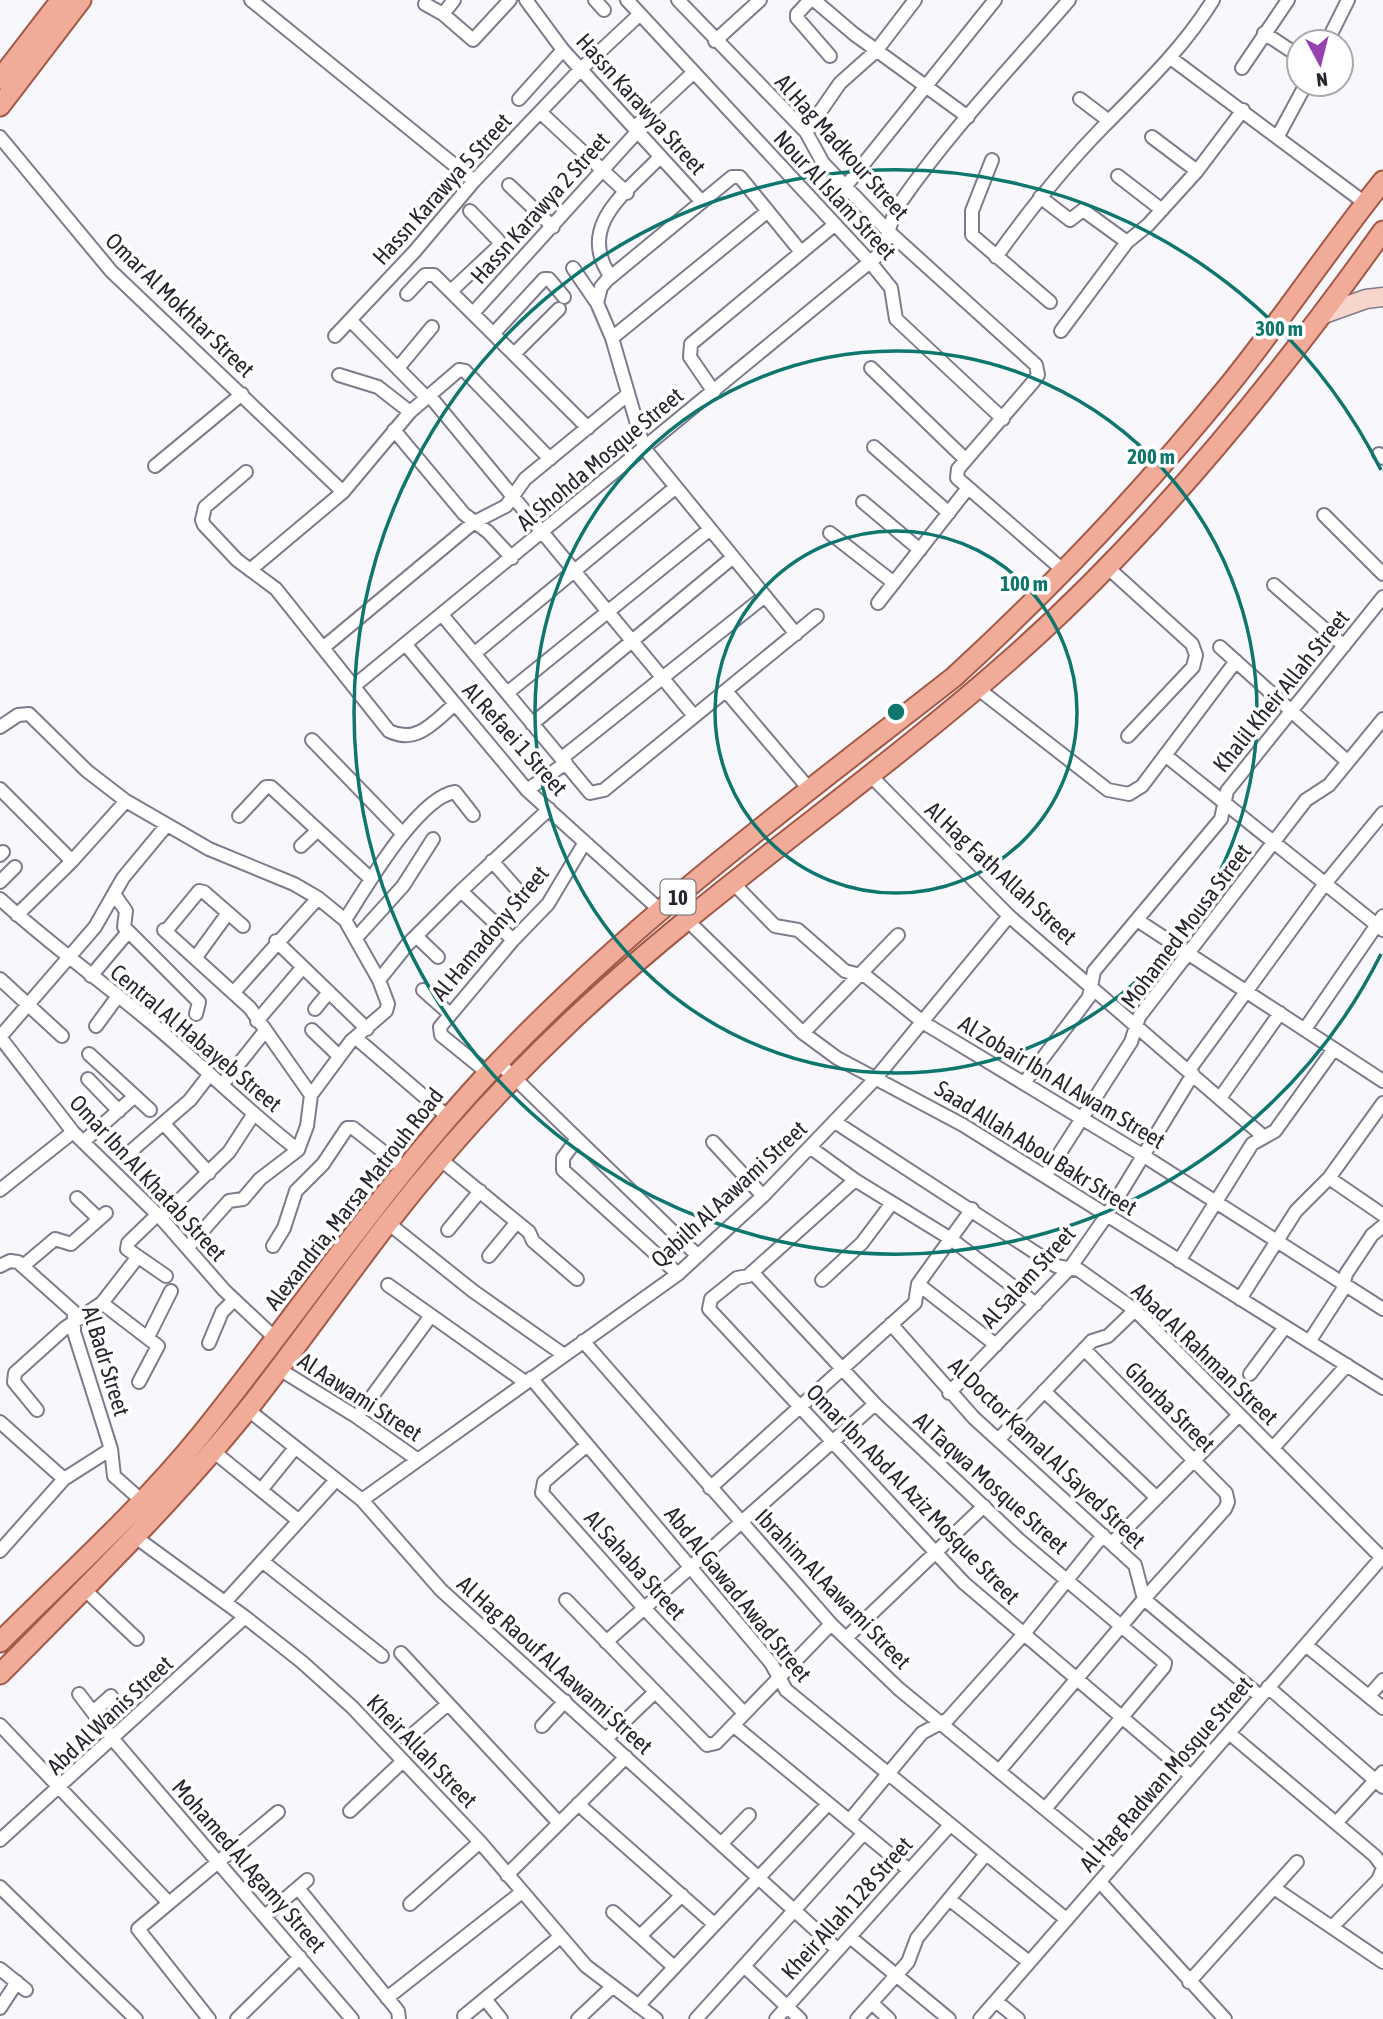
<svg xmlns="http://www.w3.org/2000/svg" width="1383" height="2019" font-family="'Asap Condensed',sans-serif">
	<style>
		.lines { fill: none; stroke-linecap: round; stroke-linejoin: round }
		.street-casing { stroke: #7f7b8d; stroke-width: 16 }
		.secondary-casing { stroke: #7f7b8d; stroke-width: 21 }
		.primary-casing { stroke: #a35946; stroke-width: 23 }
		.street { stroke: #fff; stroke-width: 12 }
		.secondary { stroke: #f8d5cc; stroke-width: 18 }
		.primary { stroke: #f0ac98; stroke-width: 19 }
		.ring { fill: none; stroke: #0f766e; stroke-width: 3.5 }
		.labels { text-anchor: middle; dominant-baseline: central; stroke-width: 7; stroke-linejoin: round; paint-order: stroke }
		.shield { fill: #fff; stroke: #68676c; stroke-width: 2 }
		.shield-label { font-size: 21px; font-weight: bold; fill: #27262d }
		.street-label { font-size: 23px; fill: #27262d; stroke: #fff }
		.centre { fill: #0f766e; stroke: #fff; stroke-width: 3.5 }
		.ring-label { font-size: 21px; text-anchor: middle; font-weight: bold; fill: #0f766e; stroke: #fff; stroke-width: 7; stroke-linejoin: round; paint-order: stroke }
	</style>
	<rect width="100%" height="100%" fill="#f8f8fc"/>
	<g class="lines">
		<g class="street-casing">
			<path id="street" d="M251,0L474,181
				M526,0L563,50L702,202
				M595,0L604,10
				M627,0L870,262L891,288L896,319L1003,419
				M678,0L806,132L823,163L889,232L1036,365L1038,375L1033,382L958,469L957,478L1064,571
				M810,0L797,14V18L830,56
				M814,0L854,34L968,117
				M425,4L443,14L473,40L510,0
				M443,14L454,0
				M1264,33L1299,56
				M715,41L760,0
				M1327,42L1348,0
				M1172,59L1365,203
				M1242,68L1288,0
				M519,99L563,50
				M1080,99L1109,121
				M540,112L627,193
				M634,128L694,72
				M806,132L840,83L876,51L915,0
				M1278,136L1306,84
				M0,137L111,271L343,492
				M1152,137L1197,171
				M992,160L972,211V235L1050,302
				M1118,176L1162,210
				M509,185L553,227
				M845,187L995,0
				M1040,197L1070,220L1083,210L1127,242
				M996,257C1028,212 1062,169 1101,129C1142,87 1182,50 1213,0
				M573,268L597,303
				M611,277C575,226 627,192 660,157
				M451,291L499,246L498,240L470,211
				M407,294L425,275H434L588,428
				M474,312L637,132
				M350,320L426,397
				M1061,331L1127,242L1148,225L1197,171L1243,110
				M495,332L544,279H549L564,297
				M335,336L415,251L474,181L580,70L640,14
				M612,338L768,211
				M515,353L559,309
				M398,368L432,327
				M871,368L966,460
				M339,375L378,387L410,412
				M714,392L690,357L691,344L833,226
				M429,395L694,716
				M394,430L464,514L488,532L512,558
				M874,447L949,513
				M1379,454L1383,458
				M155,466L242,394
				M246,472L205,507L202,520L204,525L237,560L276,589L389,731C417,745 435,721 455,704
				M863,502L920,550
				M1324,515L1383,574
				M830,533L894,583
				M1106,566L1192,644L1196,655L1193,667L1128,736
				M250,570L343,492L410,412L459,370L465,371L550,459
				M1274,585L1344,646
				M878,603L968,488
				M443,616L590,793L604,790L817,616
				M796,634L644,448L612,338L597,303L601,287L607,280L732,177H740L801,252
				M406,645L527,790L661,911
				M324,647L473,523L506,506L525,479L627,395
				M1220,647L1348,762
				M475,653L676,487
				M354,686L877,256C890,240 888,221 900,203C950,131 1012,66 1069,0
				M977,688L1108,790L1129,794L1142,786L1236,661
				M726,691L810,790
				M507,693L709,530
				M532,724L732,558
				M0,727L18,715L29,714L87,771L126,801L209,849L294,884L318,898L345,920L379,980L388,1004L386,1011L351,1041L311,1095
				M312,740L403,834
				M1165,755L1383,930
				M562,758L765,596
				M869,774L1009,916L1264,1137
				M0,789L72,861
				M527,790L566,763
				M239,816L266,787H271L371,879
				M301,846L318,830
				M0,855L3,852
				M492,861L522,895
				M0,882L15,867
				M733,883L775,926L798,930L845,971L867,977L924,1023L1144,1156L1383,1309
				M461,891L513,940
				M114,894L126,911L124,927L199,1002L196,1014
				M0,899C48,943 100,980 149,1021C200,1063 246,1110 298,1150
				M17,915L72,861L126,801
				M345,920C365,889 418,797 455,792L473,815
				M687,920L803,1033L837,1058L963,1125L1383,1388
				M1137,920L1383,1081
				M164,930L250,1008L311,1095L307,1126L298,1150L260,1179L243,1199L229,1201L189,1246
				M166,931L199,891L204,892L243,926
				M416,936L438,957
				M356,938L403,886L433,839
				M276,941L367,1029
				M196,957L228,913
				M91,976L128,932
				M0,979L62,1036
				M379,980L407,945L461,891L549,809
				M423,990L450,1014
				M234,992L318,898
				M315,1009L329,992
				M257,1021L303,967
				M96,1026L118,996
				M1305,1029L1383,916
				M312,1030L339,1056
				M803,1033L898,935
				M0,1037L73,1132L161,1218L224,1290L276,1339
				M0,1037L95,927L123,878L166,826
				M356,1038L448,1117
				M89,1054L150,1110
				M498,1062L698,1256
				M1189,1070L1324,885L1383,813
				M488,1073L441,1035L440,1027L513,940L548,904L585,842
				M88,1079L119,1111
				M1024,1083L1089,997L1094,971L1221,819L1227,791L1383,597
				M222,1085L265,1031
				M1220,1098L1280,1013
				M835,1122L1056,1266L1079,1270L1135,1310L1382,1558
				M164,1124L209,1173
				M577,1139L563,1158V1170L678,1274
				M83,1142L135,1096
				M713,1142L763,1196
				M811,1148L855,1180L951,1239L1036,1304
				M130,1152L190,1100L210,1074
				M440,1159L529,1232L533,1241L577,1279
				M1045,1176L1131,1042L1139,1017L1306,800L1329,785L1383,719
				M1329,1178L1383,1215
				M855,1180L748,1276L737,1278L711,1299L709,1309L964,1583L1191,1776
				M0,1190L73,1132
				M77,1198L99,1219
				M158,1214L128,1243L127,1249L166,1276
				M161,1218L229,1152L253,1115
				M388,1223L473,1291L564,1355
				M448,1230L480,1191
				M273,1246L284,1228L296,1191L323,1164L347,1128H353L404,1168
				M489,1256L517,1222
				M1179,1261L1252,1144L1275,1131L1334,1049
				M0,1266L10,1261L18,1262L74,1312V1332L111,1449L114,1476L141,1500
				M23,1266L55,1239L71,1244L106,1213
				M752,1272L875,1404L1018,1539L1165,1663L1164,1667L1045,1809
				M822,1280L862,1243L892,1203
				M918,1284L996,1345
				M388,1285L525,1382
				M1240,1299L1296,1211L1329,1178L1383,1103
				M102,1303L158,1346L139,1382
				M891,1324L974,1418L1135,1565L1144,1599L1260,1696
				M148,1337L171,1291
				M583,1341L831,1624L899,1689L1113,1865
				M1309,1342L1342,1291L1346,1274L1372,1235L1383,1226
				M209,1343L222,1312L234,1300
				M279,1369L357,1417L418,1460
				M1250,1374L1285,1327
				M531,1378L771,1663L786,1690L1066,1919
				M1044,1391L1157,1498
				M949,1393L1070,1268L1107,1215L1193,1074
				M247,1409L362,1500L441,1590L838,1950
				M37,1410L14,1382L15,1373L65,1328L102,1303L137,1258
				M357,1417L430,1317
				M0,1422L64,1479
				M998,1440L1092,1341L1108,1336L1135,1310
				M587,1445L544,1482L542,1493L644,1608L744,1713
				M1273,1448L1347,1365
				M213,1451L299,1521
				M710,1488L915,1303L918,1284L972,1209
				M261,1490L295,1448
				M362,1500L678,1274L763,1196L876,1078L1009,916
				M134,1536L245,1617L302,1662L352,1707L480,1842L586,1966L656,2019
				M1112,1543L1239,1415
				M0,1551L64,1479L111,1449
				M262,1561L382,1656
				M84,1589L137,1639
				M566,1600L707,1745L716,1743L831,1624
				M225,1602L336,1480
				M846,1638L984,1506
				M606,1642L875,1404
				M1307,1646L1383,1708
				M401,1653L559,1823
				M1268,1687L1383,1787
				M79,1694L117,1744L352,2019
				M1369,1696L1383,1680
				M93,1712L111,1696
				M0,1725L168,1902
				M733,1725L909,1870
				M542,1726L565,1701
				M1229,1733L1375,1856L1383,1867
				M407,1739L448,1704
				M606,1739L654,1693
				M999,1771L1144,1599L1225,1509L1228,1502L1226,1493L1084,1349
				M578,1804L714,1924
				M350,1811L403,1761
				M849,1821L922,1733L948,1719L1023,1635L1103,1535
				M1336,1823L1383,1772
				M0,1840L245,1617
				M721,1844L749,1815
				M507,1875L626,1757
				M1100,1882L1225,2019
				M0,1887L136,2019
				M298,1888L398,2011L399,2019
				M1274,1888L1383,1962
				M949,1899L1029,1962
				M410,1904L480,1842
				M613,1912L674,1967
				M265,1916L307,1880
				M1333,1926L1378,1880L1383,1868
				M640,1936L682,1895
				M850,1937L949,2019
				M744,1966L800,2019
				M0,1969L26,1990
				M1189,1982L1297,1862
				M387,1998L522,1892
				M485,1999L501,2019
				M996,2001L1018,2019
				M872,2003L889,2019
				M638,2006L828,1804
				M0,2008L17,1982
				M464,2016L560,1937
				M209,2019L138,1929L278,1812
				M237,2019L300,1957
				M578,2019L612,1987
				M696,2019L864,1833
				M776,2019L950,1825
				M857,2019L908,1962L917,1938L986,1854
				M980,2019L1383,1556"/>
		</g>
		<g class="secondary-casing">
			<path id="secondary" d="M1321,315L1366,299L1383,297"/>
		</g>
		<g class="primary-casing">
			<path id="primary" d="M0,79L61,0
				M0,106L81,0
				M0,1642C67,1575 140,1510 200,1436C299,1313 386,1181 495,1066C632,921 797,800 954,677C1053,586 1146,488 1230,384C1283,318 1330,247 1383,181
				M0,1674C85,1588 172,1503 248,1409C296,1348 340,1285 387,1224C443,1152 504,1084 570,1022C712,888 876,780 1021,650C1155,530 1279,377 1383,231"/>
		</g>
		<use href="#street" class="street"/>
		<use href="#secondary" class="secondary"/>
		<use href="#primary" class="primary"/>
	</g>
	<g class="ring">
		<circle cx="896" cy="712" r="181"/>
		<circle cx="896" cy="712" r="361"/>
		<path d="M1381 954A542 542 0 1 1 1381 470"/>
	</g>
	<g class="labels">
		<rect class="shield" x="660.5" y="879.5" width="35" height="35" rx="5"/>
		<g class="shield-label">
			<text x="678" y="897">10</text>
		</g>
		<g class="street-label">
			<text transform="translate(641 104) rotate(48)">Hassn Karawya Street</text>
			<text transform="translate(842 147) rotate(48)">Al Hag Madkour Street</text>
			<text transform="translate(442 189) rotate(-48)">Hassn Karawya 5 Street</text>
			<text transform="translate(835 195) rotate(47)">Nour Al Islam Street</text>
			<text transform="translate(540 208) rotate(-48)">Hassn Karawya 2 Street</text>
			<text transform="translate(180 305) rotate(44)">Omar Al Mokhtar Street</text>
			<text transform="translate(600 459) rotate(-40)">Al Shohda Mosque Street</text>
			<text transform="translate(1281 691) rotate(-51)">Khalil Kheir Allah Street</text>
			<text transform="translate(515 739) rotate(48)">Al Refaei 1 Street</text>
			<text transform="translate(1001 873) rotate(43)">Al Hag Fath Allah Street</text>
			<text transform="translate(1186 926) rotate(-53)">Mohamed Mousa Street</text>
			<text transform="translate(490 933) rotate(-50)">Al Hamadony Street</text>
			<text transform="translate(196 1038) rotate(40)">Central Al Habayeb Street</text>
			<text transform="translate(1062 1082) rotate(31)">Al Zobair Ibn Al Awam Street</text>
			<text transform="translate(1036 1148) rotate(32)">Saad Allah Abou Bakr Street</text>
			<text transform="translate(148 1178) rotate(47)">Omar Ibn Al Khatab Street</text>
			<text transform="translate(729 1194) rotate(-43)">Qabilh Al Aawami Street</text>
			<text transform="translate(354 1199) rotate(-52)">Alexandria, Marsa Matrouh Road</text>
			<text transform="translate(1028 1277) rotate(-48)">Al Salam Street</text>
			<text transform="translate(1205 1354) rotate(44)">Abad Al Rahman Street</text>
			<text transform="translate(106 1361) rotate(73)">Al Badr Street</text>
			<text transform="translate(360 1397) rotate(33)">Al Aawami Street</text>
			<text transform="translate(1170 1407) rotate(45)">Ghorba Street</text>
			<text transform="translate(1047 1453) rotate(44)">Al Doctor Kamal Al Sayed Street</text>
			<text transform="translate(991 1483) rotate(42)">Al Taqwa Mosque Street</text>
			<text transform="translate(913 1494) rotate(46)">Omar Ibn Abd Al Aziz Mosque Street</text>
			<text transform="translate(635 1565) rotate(48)">Al Sahaba Street</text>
			<text transform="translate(833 1589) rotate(46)">Ibrahim Al Aawami Street</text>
			<text transform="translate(738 1594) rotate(51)">Abd Al Gawad Awad Street</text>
			<text transform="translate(555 1665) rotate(42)">Al Hag Raouf Al Aawami Street</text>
			<text transform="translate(110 1715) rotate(-43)">Abd Al Wanis Street</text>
			<text transform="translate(422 1751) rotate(46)">Kheir Allah Street</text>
			<text transform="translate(1166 1774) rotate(-49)">Al Hag Radwan Mosque Street</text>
			<text transform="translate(249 1866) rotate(49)">Mohamed Al Agamy Street</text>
			<text transform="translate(847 1908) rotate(-48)">Kheir Allah 128 Street</text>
		</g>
	</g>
	<circle cx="896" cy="712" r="10" class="centre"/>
	<g class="ring-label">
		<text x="1279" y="336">300 m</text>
		<text x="1151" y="464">200 m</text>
		<text x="1024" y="591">100 m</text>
	</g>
	<g transform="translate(1320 63) rotate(173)"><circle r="33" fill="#ffffff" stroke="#a9a8ab" stroke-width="2"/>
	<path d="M0-5L12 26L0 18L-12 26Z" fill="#9541af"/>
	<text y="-10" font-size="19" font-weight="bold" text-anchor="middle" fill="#27262d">N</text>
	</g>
</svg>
